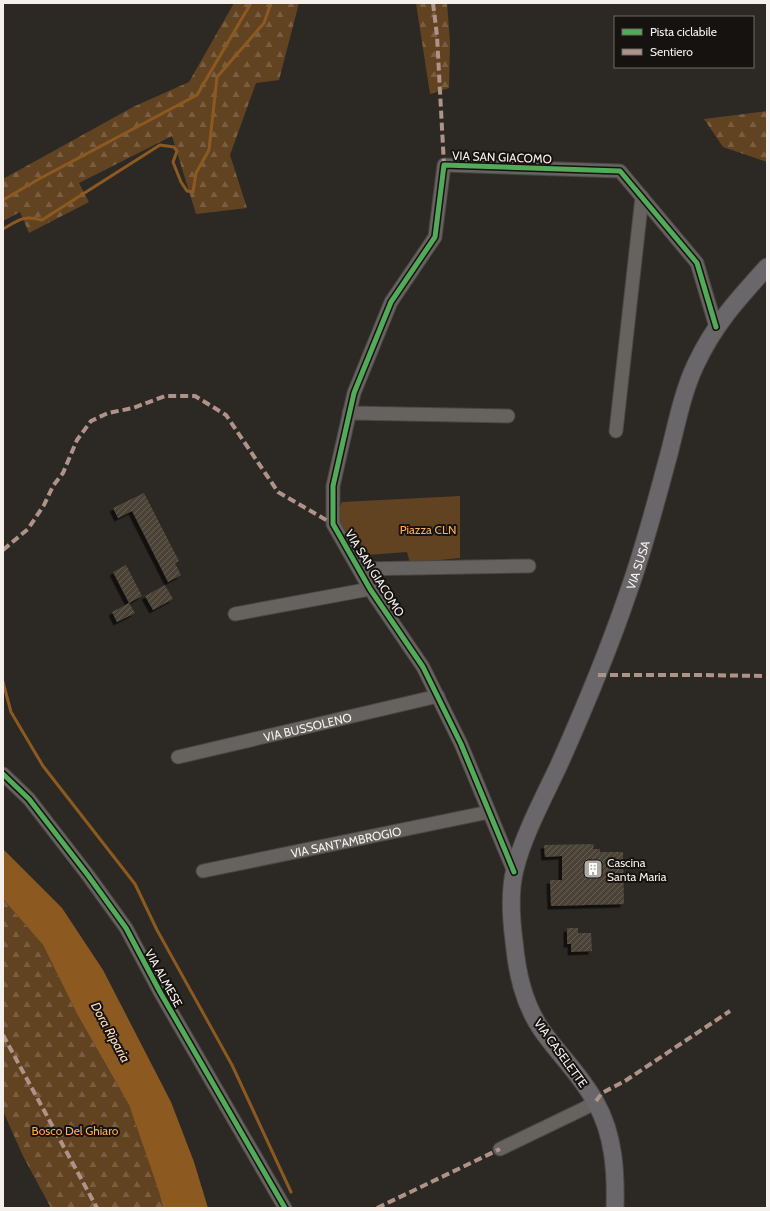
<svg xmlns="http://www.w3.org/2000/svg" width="770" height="1211" font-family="Cabin,sans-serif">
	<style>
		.forest { fill: url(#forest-firs) }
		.park { fill: #624321 }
		.water { fill: #8c5a20 }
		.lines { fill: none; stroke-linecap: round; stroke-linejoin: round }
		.stream { stroke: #8c5a20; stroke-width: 3 }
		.building { fill: url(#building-hatch); filter: url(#shadow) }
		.minor-casing { stroke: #494643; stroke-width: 15 }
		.major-casing { stroke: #494643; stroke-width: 19 }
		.minor { stroke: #65625f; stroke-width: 13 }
		.major { stroke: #69676a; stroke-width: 17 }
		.quiet { stroke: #af9288; stroke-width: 4; stroke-dasharray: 8 4; stroke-linecap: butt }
		.cycleway-casing { stroke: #15120f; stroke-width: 8 }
		.cycleway { stroke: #51ab58; stroke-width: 5 }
		.labels { text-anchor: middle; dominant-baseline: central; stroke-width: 4; stroke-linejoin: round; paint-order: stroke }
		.street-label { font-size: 12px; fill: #f5f0ec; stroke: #15120f }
		.park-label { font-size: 12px; fill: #fbae5b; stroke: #15120f }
		.poi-label { font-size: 12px; fill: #f5f0ec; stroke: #15120f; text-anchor: start }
		.water-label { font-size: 13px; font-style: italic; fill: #fbdbbd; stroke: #15120f }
	</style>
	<defs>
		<pattern id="forest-firs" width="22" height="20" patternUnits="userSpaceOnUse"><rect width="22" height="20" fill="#624321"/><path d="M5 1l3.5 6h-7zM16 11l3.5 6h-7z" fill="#795e41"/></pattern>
		<pattern id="building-hatch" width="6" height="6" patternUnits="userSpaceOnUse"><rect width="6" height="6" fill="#4b4237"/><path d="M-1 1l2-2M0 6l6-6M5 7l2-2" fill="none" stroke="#665e54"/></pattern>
		<filter id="shadow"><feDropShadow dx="-3.5" dy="3.5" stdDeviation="0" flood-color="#0009"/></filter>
	</defs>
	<rect width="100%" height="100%" fill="#2c2925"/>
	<path class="forest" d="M234,3H299L279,80L256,83L230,155L247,208L196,214L172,136L79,183L89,202L29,233L20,212L3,221V179L133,107L189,82Z
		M416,3H447L450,42L449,88L430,94Z
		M767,111V162L723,147L704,119Z
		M3,899L43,945L77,1014L129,1105L159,1192L163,1208H51L23,1156L3,1111Z"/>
	<path class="park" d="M460,496V558L410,563L407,552L367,555L357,538L341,537L333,524L342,502Z"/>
	<path class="water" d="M3,849L62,908L103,970L171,1102L194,1162L208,1208H163L159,1192L129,1105L77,1014L43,945L3,899Z"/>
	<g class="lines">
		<path class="stream" d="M3,200L39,179L197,95L251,3
			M3,229C19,220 23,215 42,220L160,145L174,147L177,151L173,162L181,182L187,191L193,192L196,173L209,150L217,77L264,23L271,3
			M3,682L11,712L43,766L135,884L157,930L232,1065L291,1192"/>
	</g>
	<path class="building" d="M144,493L179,561L175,563L181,575L168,582L132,511L118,518L113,508Z
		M126,565L142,596L129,603L113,572Z
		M165,585L173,599L153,610L145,596Z
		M129,603L135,613L117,622L112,612Z
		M594,844L593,849H600V852H623L624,904L551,906L550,880H562V856L545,857L544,845Z
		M567,928H578V933H591L592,951L571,952V944H567Z"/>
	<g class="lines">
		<g class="minor-casing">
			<g id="minor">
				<path d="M349,413L508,416"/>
				<path d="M616,431L642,197"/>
				<path d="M360,569L529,566"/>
				<path d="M235,614L370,589"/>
				<path id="s1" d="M178,757L438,696"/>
				<path d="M3,774L29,799L87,874L126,928L160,992L285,1208"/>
				<path id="s2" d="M203,871L489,812"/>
				<path d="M514,872L461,744L423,667L370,589L333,524V486L354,393L391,302L435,237L444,165L620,171L697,263L716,327"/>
				<path d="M500,1149L585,1108L596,1101"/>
			</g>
		</g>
		<g class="major-casing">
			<g id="major">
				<path id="s3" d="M615,1208C616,1172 614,1135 596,1103C582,1076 558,1054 541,1029C523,1002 517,972 514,941C511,918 509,892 515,869C523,836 544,797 559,765C584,709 608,652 628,593C645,546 657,498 670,450C677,422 683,392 695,366C714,325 737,300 767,267"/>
			</g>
		</g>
		<use href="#minor" class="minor"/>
		<use href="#major" class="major"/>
		<path class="quiet" d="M433,3L437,36L444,165
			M3,550L28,529L44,505L53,486L63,473L77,440L91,421L108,413L133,408L165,396H195L226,415L278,492L333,524
			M598,675H699L767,676
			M3,1035L97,1208
			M596,1101L602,1093L625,1081L730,1011
			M377,1208L500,1149"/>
		<g class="cycleway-casing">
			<path id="cycleway" d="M3,774L29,799L87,874L126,928L160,992L285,1208
				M514,872L461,744L423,667L370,589L333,524V486L354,393L391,302L435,237L444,165L620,171L697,263L716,327"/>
		</g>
		<use href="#cycleway" class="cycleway"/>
	</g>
	<defs>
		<g id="building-square" transform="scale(1)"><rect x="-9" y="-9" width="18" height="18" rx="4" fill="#afaaa6" stroke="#15120f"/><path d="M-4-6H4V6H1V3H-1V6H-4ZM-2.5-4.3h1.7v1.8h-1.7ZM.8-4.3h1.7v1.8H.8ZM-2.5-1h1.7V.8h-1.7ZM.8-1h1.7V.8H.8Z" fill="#fff"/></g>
	</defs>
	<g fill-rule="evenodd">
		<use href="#building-square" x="593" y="869"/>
	</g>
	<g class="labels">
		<g class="street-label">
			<text transform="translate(502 157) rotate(2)">VIA SAN GIACOMO</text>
			<text stroke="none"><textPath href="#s3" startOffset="694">VIA SUSA</textPath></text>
			<text transform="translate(375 573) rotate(58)">VIA SAN GIACOMO</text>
			<text stroke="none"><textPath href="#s1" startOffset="133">VIA BUSSOLENO</textPath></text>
			<text stroke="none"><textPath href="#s2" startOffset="146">VIA SANT'AMBROGIO</textPath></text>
			<text transform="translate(164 978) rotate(61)">VIA ALMESE</text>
			<text transform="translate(561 1053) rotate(54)">VIA CASELETTE</text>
		</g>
		<g class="park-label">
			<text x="428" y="529">Piazza CLN</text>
			<text x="75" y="1130">Bosco Del Ghiaro</text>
		</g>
		<g class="poi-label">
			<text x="607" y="862">Cascina<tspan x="607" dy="14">Santa Maria</tspan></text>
		</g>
		<g class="water-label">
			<text transform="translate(111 1032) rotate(61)">Dora Riparia</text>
		</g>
	</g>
	<rect width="770" height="1211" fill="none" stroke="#f5f0ec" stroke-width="8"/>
	<rect x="614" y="16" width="140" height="52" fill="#15120f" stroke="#6f6b67"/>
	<rect x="622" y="29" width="20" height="6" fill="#51ab58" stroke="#6f6b67"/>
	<text x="650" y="36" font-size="12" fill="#f5f0ec">Pista ciclabile</text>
	<rect x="622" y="49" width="20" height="6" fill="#af9288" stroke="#6f6b67"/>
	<text x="650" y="56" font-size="12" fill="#f5f0ec">Sentiero</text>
</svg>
